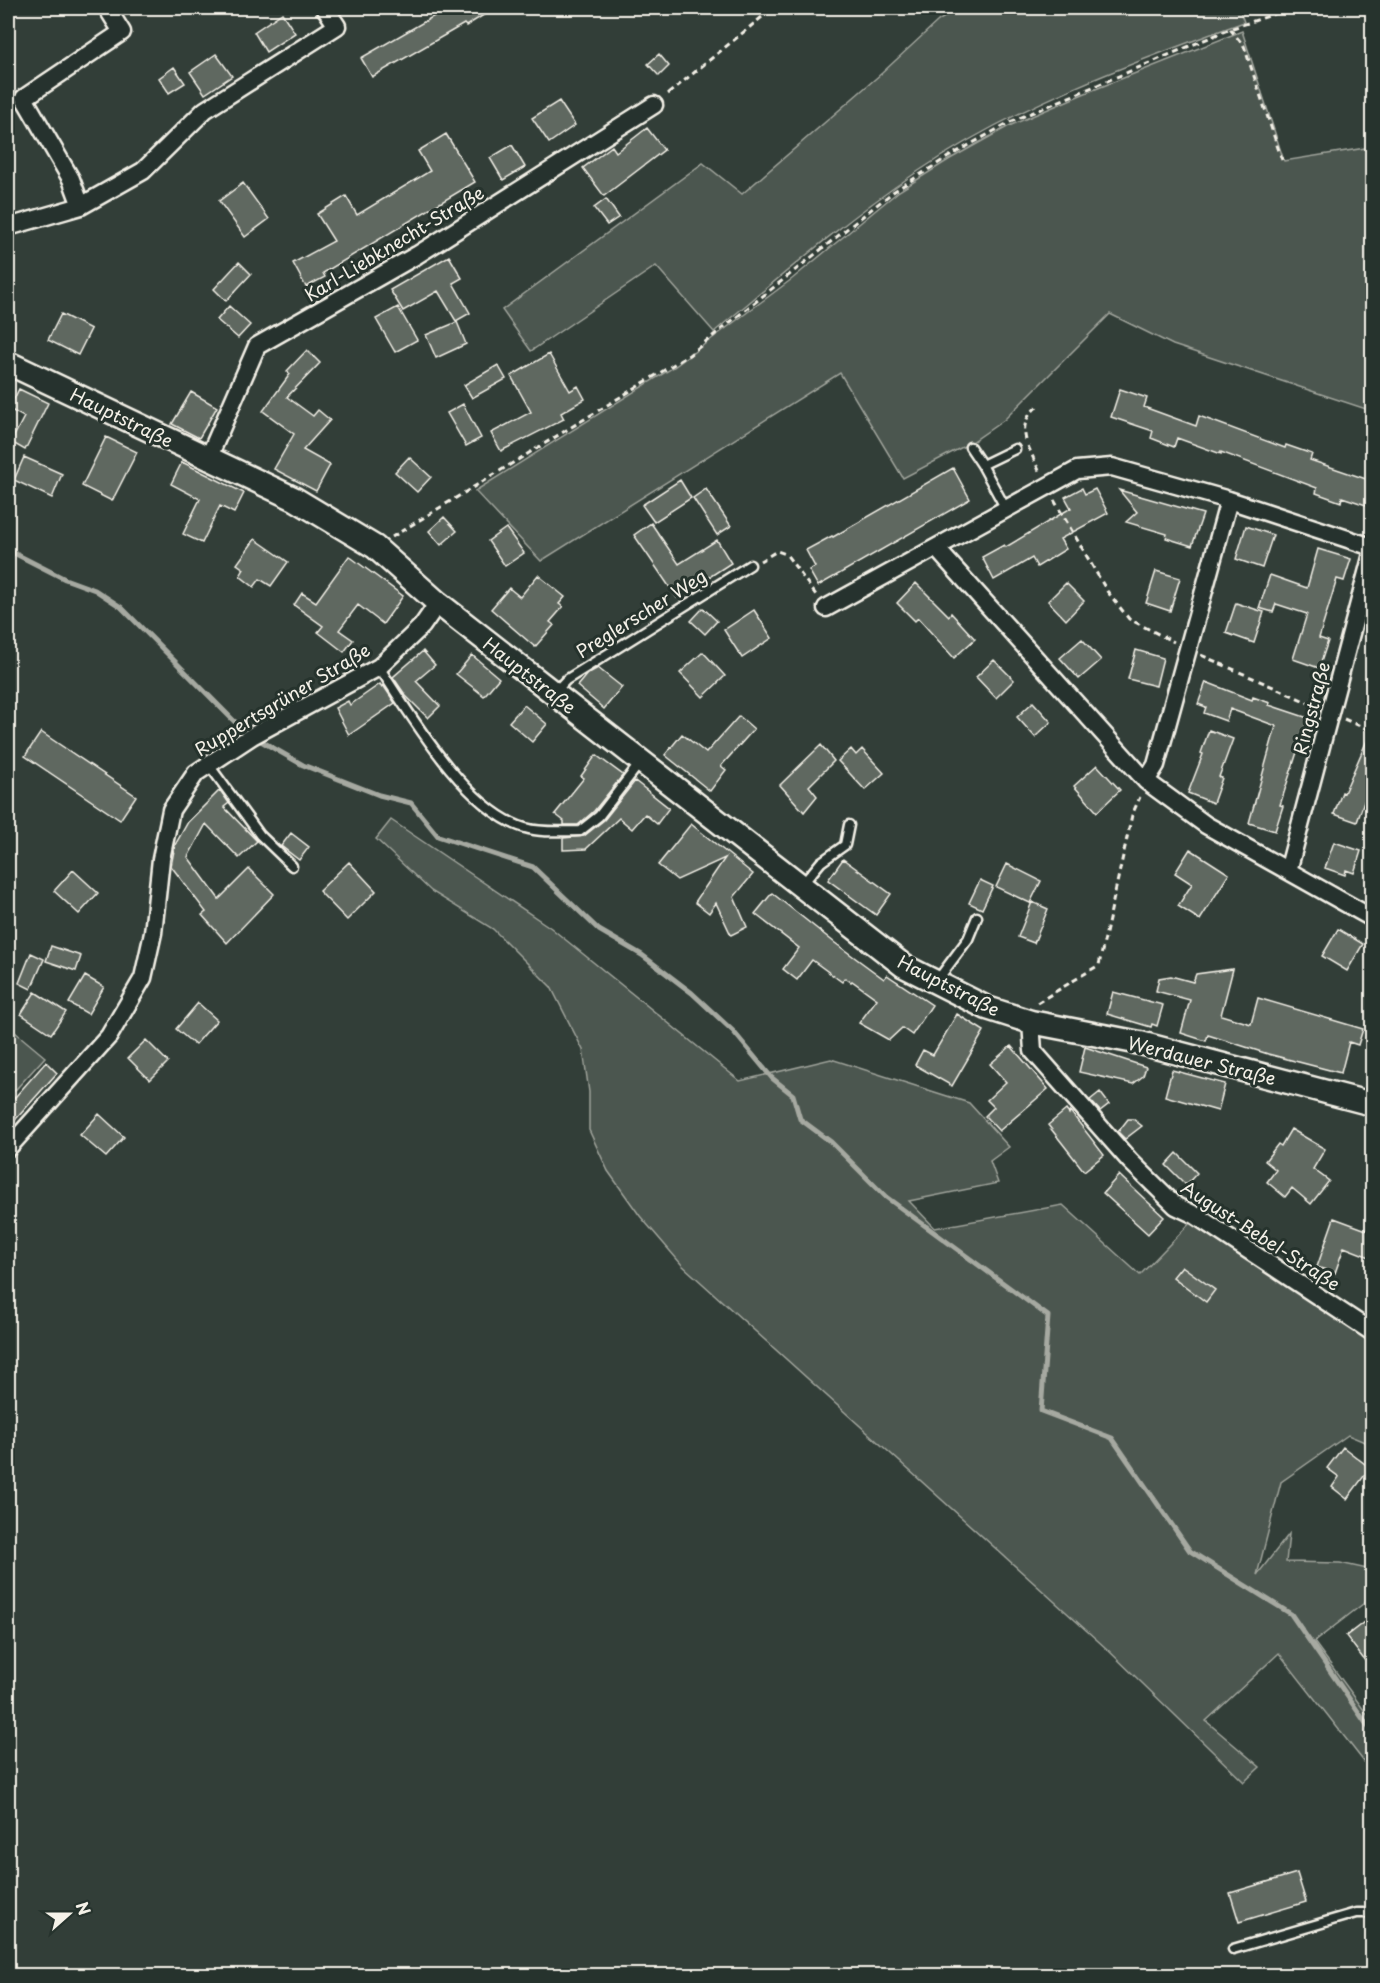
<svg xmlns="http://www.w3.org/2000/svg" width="1380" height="1983" font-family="'Playpen Sans',sans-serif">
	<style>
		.green { fill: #4c564f; stroke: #a0a49c; stroke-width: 1.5 }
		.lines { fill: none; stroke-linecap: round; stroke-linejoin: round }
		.stream { stroke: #a6a9a1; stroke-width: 5 }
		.building { fill: #5f6861; stroke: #f4f1e8; stroke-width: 1.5 }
		.service-casing { stroke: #f4f1e8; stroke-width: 13 }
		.minor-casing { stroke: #f4f1e8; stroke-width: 21 }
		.secondary-casing { stroke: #f4f1e8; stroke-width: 27 }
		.path { stroke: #f4f1e8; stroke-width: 3; stroke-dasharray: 6 4.5; stroke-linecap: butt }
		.service { stroke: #26332d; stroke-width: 8 }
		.minor { stroke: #26332d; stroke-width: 16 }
		.secondary { stroke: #26332d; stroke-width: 22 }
		.labels { text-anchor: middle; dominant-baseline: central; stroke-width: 6; stroke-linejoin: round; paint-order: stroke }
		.street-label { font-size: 18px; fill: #f4f1e8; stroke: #26332d }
	</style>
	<rect width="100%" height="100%" fill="#323e38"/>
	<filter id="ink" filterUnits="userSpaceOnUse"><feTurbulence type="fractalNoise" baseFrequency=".0167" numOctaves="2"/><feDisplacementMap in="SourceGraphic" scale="12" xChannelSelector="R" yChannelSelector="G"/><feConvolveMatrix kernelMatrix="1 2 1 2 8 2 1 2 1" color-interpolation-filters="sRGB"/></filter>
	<g filter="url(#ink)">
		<path class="green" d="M959,8H1239L1244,22C1131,63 1014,106 914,174C844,221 779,278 714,332L656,266L531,351L502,310L703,163L742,194L882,73L938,21Z
			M1242,31L1284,161L1372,147V411L1173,345L1110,314L1004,420L972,442L903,478L840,373L541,561L475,491L674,367L792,279L899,191L950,159L1009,126L1083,94Z
			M391,820L551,928L740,1081L831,1059L969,1103L1009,1147L990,1161L998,1183L909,1201L935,1228L1063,1205L1140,1275L1193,1220L1372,1340V1445L1348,1435L1281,1482L1257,1575L1289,1534L1286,1562L1340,1563L1372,1570V1597L1314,1642L1372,1721V1772L1279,1653L1206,1721L1260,1767L1244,1782L1107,1649L682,1265L640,1216L608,1171L589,1130V1092L583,1050L551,987L493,929L431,891L376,839Z
			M15,1032L45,1057L8,1098V1043Z"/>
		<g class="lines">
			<path class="stream" d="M8,550L65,579L95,590L121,607L234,721L261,741L303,765L379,795L411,803L438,836L533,867L599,930L642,955L692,993L733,1031L772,1078L793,1095L800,1119L831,1142L886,1197L1048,1316L1041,1411L1112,1438L1190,1551L1291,1614L1372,1732"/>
		</g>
		<path class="building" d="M448,8H495L466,26L464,24L372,77L361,58Z
			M282,13L295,33L266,52L254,32Z
			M216,54L232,76L205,94L190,72Z
			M659,54L669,66L659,76L648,64Z
			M174,67L185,83L169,93L159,78Z
			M559,101L575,125L549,143L532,118Z
			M647,128L664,150L604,196L583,168L612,146L616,152Z
			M446,134L475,182L323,273L325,277L306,287L293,263L334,241L317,214L346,196L357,215L430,171L418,151Z
			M512,145L525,167L503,180L490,158Z
			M243,183L269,219L245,237L219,201Z
			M606,199L619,217L607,225L594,208Z
			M449,256L462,278L453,283L470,313L456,321L438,291L403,311L390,290Z
			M239,262L251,274L226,301L214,289Z
			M229,306L250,325L238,338L217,320Z
			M398,307L417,340L395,352L376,319Z
			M61,314L91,329L78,355L48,340Z
			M457,322L466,344L436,358L426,335Z
			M307,350L320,363L287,397L313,416L318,410L330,420L303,450L330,465L316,491L274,469L294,434L263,411L290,374L287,371Z
			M549,354L570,391L578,386L585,399L561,413L564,419L501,451L491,433L531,412L511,376Z
			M498,365L506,379L472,398L464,385Z
			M19,389L48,403L25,450L11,442L24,417L9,409Z
			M1120,389L1147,398L1144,407L1196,426L1199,416L1285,448L1286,445L1312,454L1310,460L1372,481V507L1342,497L1341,502L1316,493L1317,488L1221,452V454L1177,438L1174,447L1151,438L1153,431L1111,417Z
			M191,392L217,407L199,438L172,424Z
			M463,404L481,438L466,446L447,413Z
			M106,437L137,452L112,501L82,486Z
			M24,457L62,474L52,498L14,480Z
			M409,457L431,477L417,492L395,472Z
			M182,462L244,493L234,513L220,506L202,543L183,534L200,499L171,484Z
			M953,468L970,499L818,586L809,570L815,567L806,550L832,536L833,537Z
			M680,480L691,498L654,522L642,505Z
			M1082,488L1085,494L1095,489L1108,513L1060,539L1066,549L1037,567L1032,558L994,580L982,557L1004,545L1006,547L1071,508L1065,497Z
			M706,489L731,526L717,535L693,498Z
			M1119,490L1203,514L1192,546L1166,538L1167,534L1126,522L1137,512Z
			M444,517L457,531L441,545L429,531Z
			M651,523L679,564L717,540L731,563L677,598L634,535Z
			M1246,526L1273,535L1262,568L1236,559Z
			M506,528L524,553L505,566L488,541Z
			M255,539L288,562L271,586L260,579L254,587L240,576L244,569L237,564Z
			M1318,549L1351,559L1344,581L1337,579L1319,638L1328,641L1319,668L1293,659L1307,614L1276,604L1273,612L1259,608L1270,575L1307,588Z
			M349,556L403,596L383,624L358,605L339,630L353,640L344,652L318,632L323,626L294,605L302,593L316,602Z
			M1156,571L1180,578L1170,611L1146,603Z
			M538,575L565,597L559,604L563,607L550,622L554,625L535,647L491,609L509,588L520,597Z
			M916,583L949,616L951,613L975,639L954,658L918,618L915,621L897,603Z
			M1066,583L1084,601L1066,620L1048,601Z
			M1236,603L1264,612L1254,643L1226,633Z
			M703,608L717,621L705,634L691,621Z
			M754,610L772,638L742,658L724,630Z
			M1082,639L1101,660L1079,679L1060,658Z
			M1136,650L1163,658L1156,686L1128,679Z
			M423,651L435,665L416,681L440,706L428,718L406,696L393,677Z
			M703,652L725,676L703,697L680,673Z
			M472,655L499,678L484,696L456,674Z
			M994,660L1014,680L996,698L976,677Z
			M598,668L622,687L604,709L577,686L587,674Z
			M1206,682L1252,700L1253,697L1270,703L1269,705L1308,718L1280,805L1283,806L1275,831L1249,823L1276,726L1230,709L1226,721L1204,713L1206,707L1198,704Z
			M380,684L382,687L383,685L395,703L349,735L335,708L348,701L350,705Z
			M1033,702L1051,722L1035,737L1017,717Z
			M524,705L547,724L532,742L509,722Z
			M739,716L754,729L721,766L726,770L710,791L665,755L682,734L706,753Z
			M1372,729V779L1357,822L1334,814L1342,792L1344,793Z
			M1209,730L1233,739L1219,777L1222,778L1213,803L1188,793L1203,754L1201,753Z
			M41,732L136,796L120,820L25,756Z
			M821,745L834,761L809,786L817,796L804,812L780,785Z
			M851,749L856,755L862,749L884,773L865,790L838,761Z
			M596,755L623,775L594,811L578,825H564V821L555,814L584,778L581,776Z
			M1097,765L1120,790L1097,812L1074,786Z
			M635,781L669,808L657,824L645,814L632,829L619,818L586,849L563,850V838L584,836L604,820Z
			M220,790L229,803L224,807L257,841L239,858L206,824L188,857L219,899L249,869L274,894L227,943L202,915L206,912L171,866L175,845L188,822Z
			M691,824L753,874L734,897L747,927L731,935L716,903L709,913L695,902L725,858L677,880L658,865Z
			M291,833L309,847L299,860L281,846Z
			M1334,842L1361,851L1354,873L1346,870L1345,875L1325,868Z
			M1190,849L1229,874L1200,920L1178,906L1192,884L1175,873Z
			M843,859L891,894L876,915L828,880Z
			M349,862L376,891L347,920L319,891Z
			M1007,864L1041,881L1030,903L996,887Z
			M73,870L98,893L79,914L54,891Z
			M980,880L993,886L982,909L969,903Z
			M772,893L835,943L884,979L887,975L932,1005L912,1035L902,1028L889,1040L859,1023L877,999L852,981L851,982L845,978L842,982L812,960L797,980L783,969L799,948L755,914Z
			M1032,902L1048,909L1034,943L1018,937Z
			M1338,929L1363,944L1347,971L1322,956Z
			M51,946L81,956L76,971L46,961Z
			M31,953L44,959L31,989L19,983Z
			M1233,969L1221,1015L1251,1024L1258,998L1363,1029L1358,1045L1349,1042L1341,1073L1268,1054L1208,1035L1206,1041L1181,1033L1190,1000L1156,991L1159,978L1171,976L1193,982L1196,974Z
			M85,976L104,987L88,1014L69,1003Z
			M35,992L66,1012L51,1034L21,1014Z
			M1113,992L1163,1005L1157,1026L1152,1024L1151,1027L1107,1014Z
			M198,1003L217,1020L195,1045L176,1029Z
			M957,1014L984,1031L952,1086L915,1065L923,1050L933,1055Z
			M146,1040L168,1062L150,1080L128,1058Z
			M1011,1046L1048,1089L999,1131L985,1116L994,1107L987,1100L1006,1082L990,1064Z
			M1085,1047L1146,1067L1143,1076L1133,1084L1079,1072Z
			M46,1062L57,1073L8,1128V1105Z
			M1172,1070L1225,1084L1218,1111L1165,1096Z
			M1100,1092L1109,1104L1100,1111L1090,1100Z
			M1066,1110L1069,1114L1070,1111L1104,1155L1084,1171L1048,1125Z
			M99,1114L124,1137L106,1157L80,1135Z
			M1128,1119H1133L1142,1126L1125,1139L1118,1132Z
			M1291,1129L1325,1149L1313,1169L1329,1181L1311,1204L1292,1188L1285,1197L1267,1182L1276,1170L1265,1161L1278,1144L1281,1146Z
			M1177,1153L1197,1173L1186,1185L1166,1165Z
			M1119,1175L1164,1217L1148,1234L1103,1193Z
			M1334,1218L1372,1232V1258L1344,1247L1335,1273L1317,1267Z
			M1182,1266L1215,1290L1206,1302L1173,1277Z
			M1343,1447L1370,1468L1347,1499L1332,1487L1339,1477L1327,1468Z
			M1372,1616V1670L1346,1636Z
			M1297,1873L1306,1902L1239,1922L1230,1893Z"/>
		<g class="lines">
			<g class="service-casing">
				<path id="service" d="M970,447L982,465L1006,509
					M982,465L1015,449
					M379,667C411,716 467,811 525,828C541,833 563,831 580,831L599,816L640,763
					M554,693L566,680L750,565
					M209,765L260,835L292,866
					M801,886L821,862L845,845L849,825
					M936,982L968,939L977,917
					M1233,1949L1356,1913H1372"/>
			</g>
			<g class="minor-casing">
				<path id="minor" d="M81,206L71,179L24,98L122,32L107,8
					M8,227L81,206L143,171L205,110L337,26L325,8
					M208,459L257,346L417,255L654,105
					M936,548L1146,781L1206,825L1372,918
					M826,608L1077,470L1112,467L1229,500L1372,547
					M1146,781L1156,765L1229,500
					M1288,871L1372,554
					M1031,1022L1033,1051L1130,1161L1176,1206L1195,1215L1372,1332
					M8,1148L109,1036L143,978L153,933L161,859L171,810L196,773L252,736L379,667L422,626L438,603"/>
			</g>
			<g class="secondary-casing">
				<path id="secondary" d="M8,363L295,499L375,547L438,603L904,966L987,1008L1031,1022L1140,1043L1372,1104"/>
			</g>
			<path class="path" d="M1230,29L1244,46L1282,160
				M668,94L773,8
				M1026,440C1022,424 1027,415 1039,405
				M1028,446L1040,473
				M1054,500L1107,591L1129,619L1174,642
				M392,537L689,355L893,192L948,157L1010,122L1230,29L1292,8
				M760,561L777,551L786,554L816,595
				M1201,655L1316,706
				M1344,719L1372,731
				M1037,1003L1099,965L1132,815L1140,797"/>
			<use href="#service" class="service"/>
			<use href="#minor" class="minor"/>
			<use href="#secondary" class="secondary"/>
		</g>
	</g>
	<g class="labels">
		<g class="street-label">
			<text transform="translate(394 243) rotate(-31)">Karl-Liebknecht-Straße</text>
			<text transform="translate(122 417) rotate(26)">Hauptstraße</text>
			<text transform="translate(641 613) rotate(-32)">Preglerscher Weg</text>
			<text transform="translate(530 675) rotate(38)">Hauptstraße</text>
			<text transform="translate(282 699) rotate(-31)">Ruppertsgrüner Straße</text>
			<text transform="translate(1311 708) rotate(-75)">Ringstraße</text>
			<text transform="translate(949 985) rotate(27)">Hauptstraße</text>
			<text transform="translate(1202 1060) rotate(14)">Werdauer Straße</text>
			<text transform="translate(1261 1235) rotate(33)">August-Bebel-Straße</text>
		</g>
	</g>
	<rect width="1380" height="1983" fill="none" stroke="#26332d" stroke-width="30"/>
	<rect x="15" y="15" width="1350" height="1953" fill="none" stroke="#f4f1e8" stroke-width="2" filter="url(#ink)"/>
	<g transform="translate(69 1914) rotate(69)" stroke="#26332d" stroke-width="4.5" paint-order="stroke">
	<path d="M0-4.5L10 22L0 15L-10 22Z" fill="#f4f1e8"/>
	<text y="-9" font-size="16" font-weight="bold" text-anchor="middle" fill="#f4f1e8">N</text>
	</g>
</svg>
